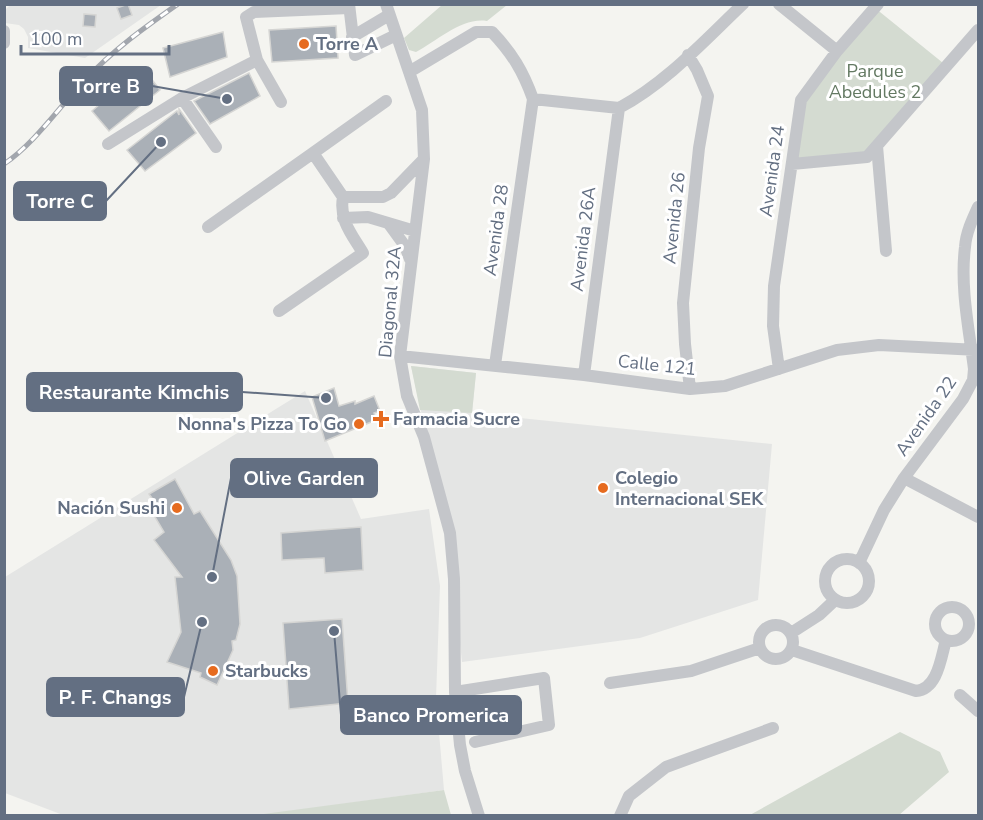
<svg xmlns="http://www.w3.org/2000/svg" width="983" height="820" font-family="'Nunito Sans',sans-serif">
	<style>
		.built { fill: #e4e5e4 }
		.green { fill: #d4dbd1 }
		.building { fill: #aab0b7; stroke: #d5d5d3; stroke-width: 1.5 }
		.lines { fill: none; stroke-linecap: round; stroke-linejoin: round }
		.minor { stroke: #c4c6ca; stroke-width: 12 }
		.rail-casing { stroke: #a2a6ad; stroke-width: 5 }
		.rail { stroke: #fff; stroke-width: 3; stroke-dasharray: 9; stroke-linecap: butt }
		.poi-dot { fill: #e66b1f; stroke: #fff; stroke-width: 2 }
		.labels { text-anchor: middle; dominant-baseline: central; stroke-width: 6; stroke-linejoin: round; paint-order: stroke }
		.poi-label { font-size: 18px; font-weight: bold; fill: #636f82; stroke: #fff; text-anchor: start }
		.park-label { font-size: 18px; fill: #637962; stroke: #fff }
		.street-label { font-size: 18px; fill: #636f82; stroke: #fff }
		.leader { fill: none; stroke: #636f82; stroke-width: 2 }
		.callout-dot { fill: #636f82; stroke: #fff; stroke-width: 2 }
		.callout { fill: #636f82; stroke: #636f82; stroke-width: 2 }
		.callout-label { font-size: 20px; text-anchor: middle; font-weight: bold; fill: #fff }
	</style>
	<rect width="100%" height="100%" fill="#f4f4f0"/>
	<path class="built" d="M10,5H161L85,58L28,48V37L24,29L19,25L5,23V10Z
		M411,366L476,373L472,413L772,444L758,600L640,638L462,662L448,533Z
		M305,391L361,519L429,509L440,586L436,698L444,790L256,816L63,815L5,793V577Z"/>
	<path class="green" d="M442,5H507L487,21C462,17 437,41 416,52L409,50L404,38Z
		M875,8L948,67L867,157L792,164L801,100Z
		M411,366L476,373L472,413L420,410Z
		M900,732L940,752L949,772L899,815H750Z
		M444,790L451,815H256Z"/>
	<path class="building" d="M128,4L132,15L121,19L117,8Z
		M84,14L96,15L95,27L83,26Z
		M336,26L338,58L272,62L269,30Z
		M223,32L227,57L170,77L163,48Z
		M142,67L160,90L109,131L92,111Z
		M249,73L260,96L210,124L194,101Z
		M179,109L196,133L145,171L127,150L177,111L179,115Z
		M334,388L339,406L355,401V404L374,396L380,411L374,413L376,420L325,441L312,397Z
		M175,479L194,514L200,511L231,560L237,576L240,624L236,640L232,641L233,650L217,685L200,677L201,673L167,662L181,632L175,577H182L154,540L164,532L155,517L162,512L149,494Z
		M361,527L363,570L325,573L324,558L282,560L281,533Z
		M342,619L348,703L289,709L283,623Z"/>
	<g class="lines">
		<path class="minor" d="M349,4L355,55L396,35
			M386,4L422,110L424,159L400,356L407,396L424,437L450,533L454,579L455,692L460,745L465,771L479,816
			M779,4L837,51
			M4,31V43
			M352,37L389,15
			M688,55L697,70L708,96L699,148L683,303L685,344L690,389
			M409,72L476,32H492C512,53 523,71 533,99L619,108
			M182,98L216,147
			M281,102L257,60L246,17L254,12L349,8
			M619,108C666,83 704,41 743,4
			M108,144L182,98L257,60
			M877,146L886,251
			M313,153L386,101
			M792,164L867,157L978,30
			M343,197H383L391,193L424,159
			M343,218L368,217L415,231
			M389,224L405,246L410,259
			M208,227L313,153L343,197C339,220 351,233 363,253L279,311
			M400,356L584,375L690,389L725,386L837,350L879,345L978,350
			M495,365L533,99
			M779,369L773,326L774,286L801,100L837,51L878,4
			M584,375L619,108
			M904,478L978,517
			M825 581a22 22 0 1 1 44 0a22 22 0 1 1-44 0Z
			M859,563L884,510L904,478L963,399L973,380L974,369C969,329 960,287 965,247C966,233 972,220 978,207
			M935 624a17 17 0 1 1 34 0a17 17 0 1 1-34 0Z
			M759 642a17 17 0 1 1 34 0a17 17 0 1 1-34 0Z
			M791,633L819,615L835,600
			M792,650L916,691C938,689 941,657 946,640
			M610,683L691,671L760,648
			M455,692L544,678L549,725L475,742
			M960,695L978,711
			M620,816L629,796L666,767L773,728"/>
		<g class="rail-casing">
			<path id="rail" d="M4,164C35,143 59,107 85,80C114,49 144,28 178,4"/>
		</g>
		<use href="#rail" class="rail"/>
	</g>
	<g class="poi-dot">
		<circle cx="304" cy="44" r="6"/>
		<path d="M378 410h6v6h6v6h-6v6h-6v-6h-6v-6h6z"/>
		<circle cx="359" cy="424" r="6"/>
		<circle cx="603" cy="488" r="6"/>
		<circle cx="177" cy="508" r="6"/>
		<circle cx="213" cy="671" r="6"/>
	</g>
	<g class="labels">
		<g class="poi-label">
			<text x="316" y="44">Torre A</text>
			<text x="393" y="419">Farmacia Sucre</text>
			<text x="347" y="424" text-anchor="end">Nonna's Pizza To Go</text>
			<text x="615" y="478">Colegio<tspan x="615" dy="21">Internacional SEK</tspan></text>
			<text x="165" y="508" text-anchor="end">Nación Sushi</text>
			<text x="225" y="671">Starbucks</text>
		</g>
		<g class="park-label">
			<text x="875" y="71">Parque<tspan x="875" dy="21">Abedules 2</tspan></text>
		</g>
		<g class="street-label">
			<text transform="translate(772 171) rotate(-82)">Avenida 24</text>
			<text transform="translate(674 218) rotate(-84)">Avenida 26</text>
			<text transform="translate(496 230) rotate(-82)">Avenida 28</text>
			<text transform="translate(583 239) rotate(-83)">Avenida 26A</text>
			<text transform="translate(390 302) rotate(-85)">Diagonal 32A</text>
			<text transform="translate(657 365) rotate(6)">Calle 121</text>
			<text transform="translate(926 416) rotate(-55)">Avenida 22</text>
		</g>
	</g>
	<path class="leader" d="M227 99L152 86M161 142L106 201M326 398L242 392M212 577L231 478M202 622L184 697M334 631L341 715"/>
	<g class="callout-dot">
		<circle cx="227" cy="99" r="6"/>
		<circle cx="161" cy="142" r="6"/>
		<circle cx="326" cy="398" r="6"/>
		<circle cx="212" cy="577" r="6"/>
		<circle cx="202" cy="622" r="6"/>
		<circle cx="334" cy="631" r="6"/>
	</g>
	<g class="callout">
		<rect x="60" y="67" width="92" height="38" rx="6"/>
		<rect x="14" y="182" width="92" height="38" rx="6"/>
		<rect x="27" y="373" width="215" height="38" rx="6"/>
		<rect x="231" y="459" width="146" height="38" rx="6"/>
		<rect x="47" y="678" width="137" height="38" rx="6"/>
		<rect x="341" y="696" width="180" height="38" rx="6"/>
	</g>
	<g class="callout-label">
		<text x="106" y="93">Torre B</text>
		<text x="60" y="208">Torre C</text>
		<text x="134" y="399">Restaurante Kimchis</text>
		<text x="304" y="485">Olive Garden</text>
		<text x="115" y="704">P. F. Changs</text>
		<text x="431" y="722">Banco Promerica</text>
	</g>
	<rect width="983" height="820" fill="none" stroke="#636f82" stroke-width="12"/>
	<path d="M21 45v9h148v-9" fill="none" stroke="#636f82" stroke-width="3"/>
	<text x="30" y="45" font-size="18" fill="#636f82" stroke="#ffffff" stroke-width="4.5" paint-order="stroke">100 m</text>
</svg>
